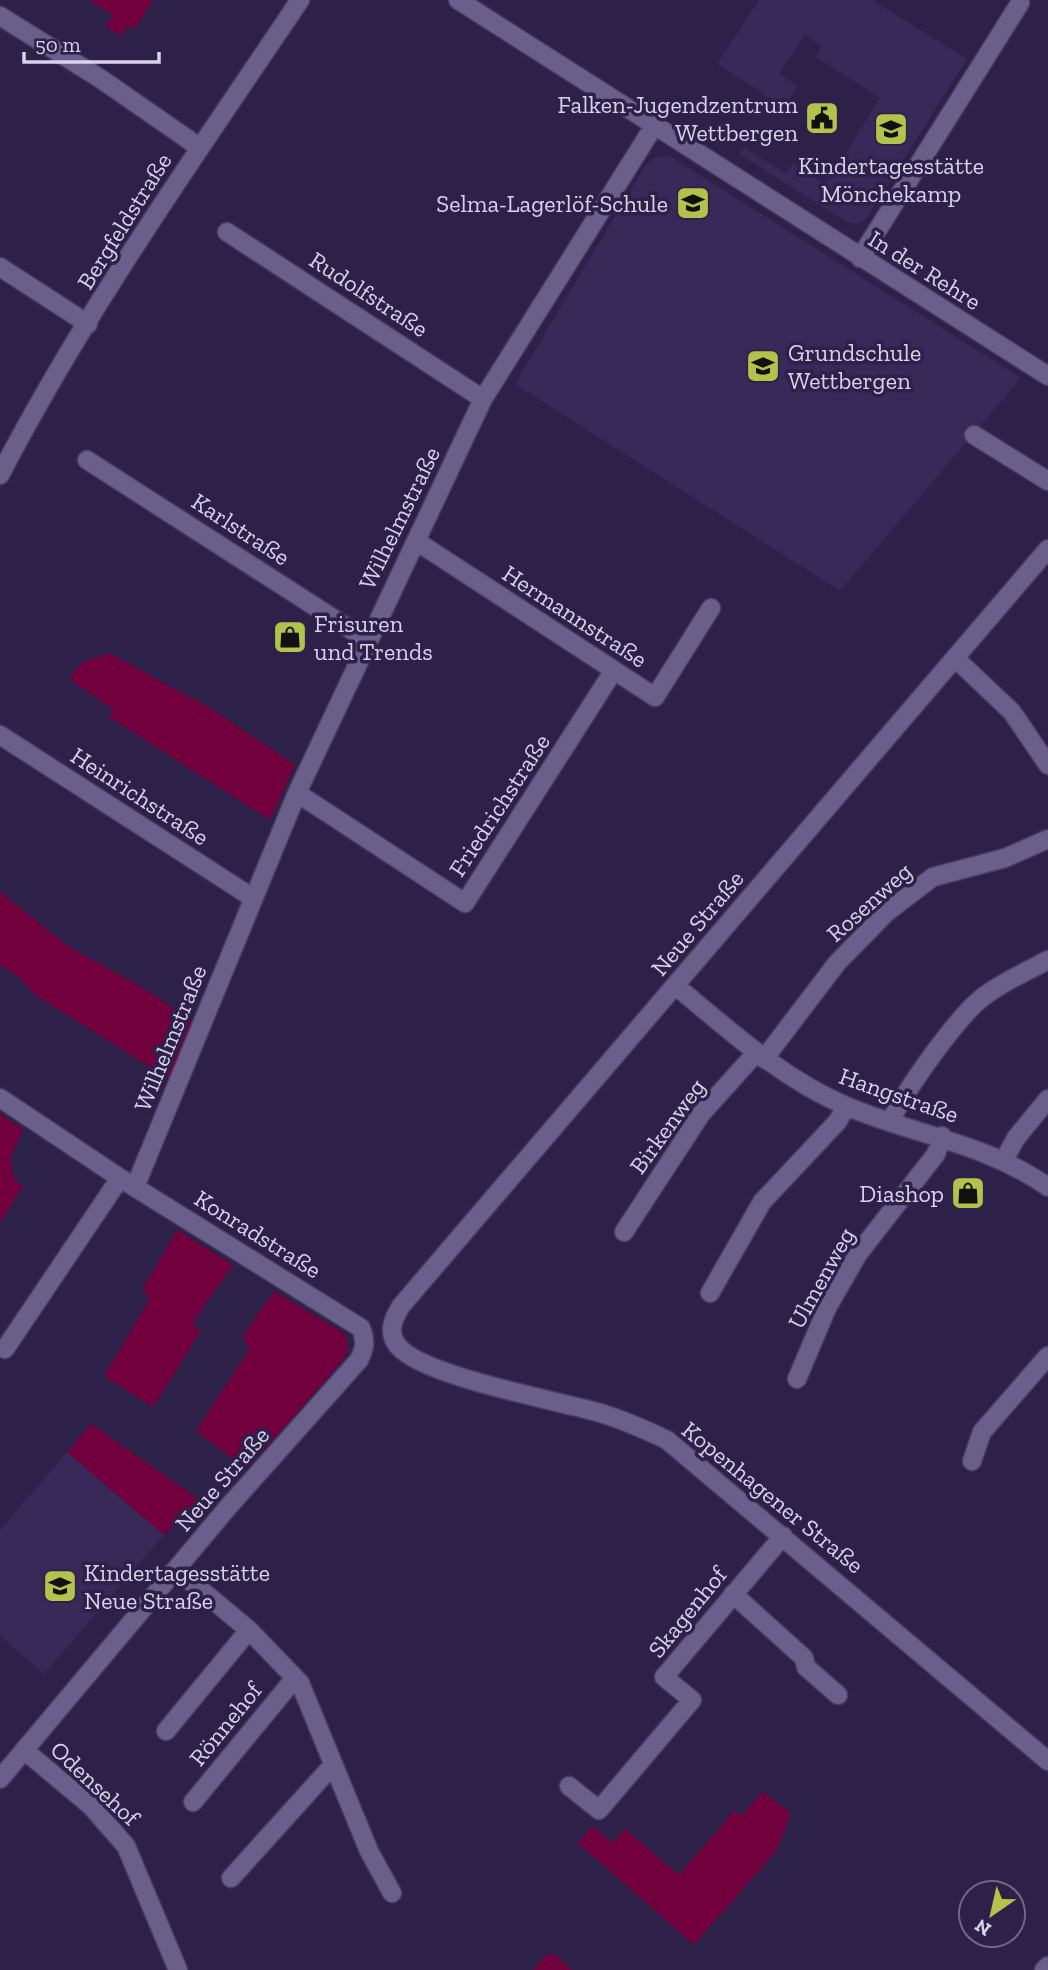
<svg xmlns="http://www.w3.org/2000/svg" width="1048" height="1970" font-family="'Zilla Slab',serif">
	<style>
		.built { fill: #382958 }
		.green { fill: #72003f }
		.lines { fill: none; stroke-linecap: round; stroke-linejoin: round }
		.minor-casing { stroke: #483c5f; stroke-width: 21 }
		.tertiary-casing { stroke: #483c5f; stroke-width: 21 }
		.minor { stroke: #6a5e8b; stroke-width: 18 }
		.tertiary { stroke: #6a5e8b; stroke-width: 18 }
		.labels { text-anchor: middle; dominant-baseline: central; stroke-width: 7; stroke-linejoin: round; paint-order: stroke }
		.poi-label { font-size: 24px; fill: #d8d2ec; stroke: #2d2049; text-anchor: end }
		.street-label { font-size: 24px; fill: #d8d2ec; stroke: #2d2049 }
	</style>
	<rect width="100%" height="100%" fill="#2d2049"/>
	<path class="built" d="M759,0H872L967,59L866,219L857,224L847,222L739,154L744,147L786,174L793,163L826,184L880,98L816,57L822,46L805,35L779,74L798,86L784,107L717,64Z
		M668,155L1021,378L840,591L515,384L645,166L652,159Z
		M67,1452L164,1535L44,1674L0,1636V1530Z"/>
	<path class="green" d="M89,0H153L134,30L128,25L121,36L106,27L113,15Z
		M109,653L212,709L295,765L270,820L109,717L113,709L69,679L81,663Z
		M0,892L68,946L143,988L194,1022L172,1081L34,994L17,975L0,965Z
		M0,1114L23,1129L10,1159L14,1179L23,1186L0,1223Z
		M177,1230L233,1265L195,1319L194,1325L200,1332L153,1407L104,1376L149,1301L143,1288Z
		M274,1291L345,1334L348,1350L339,1365L247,1469L196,1431L249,1350L243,1336Z
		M91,1424L97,1428L200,1500L164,1535L67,1452Z
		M763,1791L791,1814L776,1851L694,1945L578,1843L592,1826L613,1843L625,1829L679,1875L735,1810L742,1816Z
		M554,1954L572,1970H533L546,1955Z"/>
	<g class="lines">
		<g class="minor-casing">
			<path id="minor" d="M458,0L1048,376
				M0,16L101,79L199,147
				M227,232L483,399
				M860,258L1020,3
				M0,267L88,324
				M974,435L1048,481
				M87,460L367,640
				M416,541L655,697L711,608
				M1048,549L401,1306C393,1319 387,1333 398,1346C422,1376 554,1400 597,1412C621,1419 644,1429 667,1440L1048,1761
				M955,658L1012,712L1048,765
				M0,735L253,898
				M297,793L465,903L614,670
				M676,986C729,1030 781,1078 846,1106C914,1135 986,1143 1048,1187
				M764,1059L837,963L887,912L933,877L1005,858L1048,839
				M0,1098L120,1178L361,1328C366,1341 365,1348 359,1360L229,1506L0,1779
				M890,1122C904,1092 957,1017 983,997C1002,982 1026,972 1048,960
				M1004,1160L1016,1138L1048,1099
				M135,1187L297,793L483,399L654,126
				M624,1232L701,1114L756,1053
				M710,1293L762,1202L838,1121L846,1106
				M5,1349L120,1178
				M797,1379L827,1308L858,1254L936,1154L942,1136
				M972,1461L982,1432L1048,1356
				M177,1570L249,1630L300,1683L369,1851L392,1893
				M733,1594L804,1658L806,1667L838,1695
				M166,1731L249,1630
				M24,1750L91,1806L126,1846L178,1970
				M569,1786L599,1810L692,1700L664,1677L783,1536
				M193,1802L295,1678
				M231,1878L333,1765
				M1044,1970L1048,1966"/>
		</g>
		<g class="tertiary-casing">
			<path id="tertiary" d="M0,475C86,309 196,155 300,0"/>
		</g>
		<use href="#minor" class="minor"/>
		<use href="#tertiary" class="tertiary"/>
	</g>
	<defs>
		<g id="civic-square" transform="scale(1.75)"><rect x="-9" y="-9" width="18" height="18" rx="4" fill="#b3c24b" stroke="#2d2049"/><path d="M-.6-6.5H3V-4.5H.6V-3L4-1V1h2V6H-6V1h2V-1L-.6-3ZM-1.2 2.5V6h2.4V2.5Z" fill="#111"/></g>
		<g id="school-square" transform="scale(1.75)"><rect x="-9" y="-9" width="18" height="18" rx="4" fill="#b3c24b" stroke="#2d2049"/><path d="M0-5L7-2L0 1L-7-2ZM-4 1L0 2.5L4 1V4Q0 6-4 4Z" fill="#111"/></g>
		<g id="shop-square" transform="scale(1.75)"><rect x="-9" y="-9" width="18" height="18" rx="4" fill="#b3c24b" stroke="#2d2049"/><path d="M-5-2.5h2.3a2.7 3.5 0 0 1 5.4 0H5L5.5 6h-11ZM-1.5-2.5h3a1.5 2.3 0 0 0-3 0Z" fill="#111"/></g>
	</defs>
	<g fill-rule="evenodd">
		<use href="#civic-square" x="822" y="118"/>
		<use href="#school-square" x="891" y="129"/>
		<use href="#school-square" x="693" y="203"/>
		<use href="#school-square" x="763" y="366"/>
		<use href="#shop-square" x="290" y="637"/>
		<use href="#shop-square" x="968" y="1193"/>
		<use href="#school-square" x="60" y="1586"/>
	</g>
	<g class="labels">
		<g class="poi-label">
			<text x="798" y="104">Falken-Jugendzentrum<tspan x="798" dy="28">Wettbergen</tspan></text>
			<text x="891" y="165" text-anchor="middle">Kindertagesstätte<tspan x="891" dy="28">Mönchekamp</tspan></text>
			<text x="668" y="203">Selma-Lagerlöf-Schule</text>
			<text x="788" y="352" text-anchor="start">Grundschule<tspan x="788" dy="28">Wettbergen</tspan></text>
			<text x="314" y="623" text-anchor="start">Frisuren<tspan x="314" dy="28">und Trends</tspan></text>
			<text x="944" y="1193">Diashop</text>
			<text x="84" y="1572" text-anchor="start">Kindertagesstätte<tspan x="84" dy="28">Neue Straße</tspan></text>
		</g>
		<g class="street-label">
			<text transform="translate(124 221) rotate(-58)">Bergfeldstraße</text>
			<text transform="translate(925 270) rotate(32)">In der Rehre</text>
			<text transform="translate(369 294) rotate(33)">Rudolfstraße</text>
			<text transform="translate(399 518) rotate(-64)">Wilhelmstraße</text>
			<text transform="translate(241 529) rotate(33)">Karlstraße</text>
			<text transform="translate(575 616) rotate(33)">Hermannstraße</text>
			<text transform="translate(140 796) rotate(33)">Heinrichstraße</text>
			<text transform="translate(499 805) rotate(-57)">Friedrichstraße</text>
			<text transform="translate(869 902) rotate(-42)">Rosenweg</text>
			<text transform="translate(697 923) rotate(-50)">Neue Straße</text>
			<text transform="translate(170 1038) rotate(-68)">Wilhelmstraße</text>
			<text transform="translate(899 1095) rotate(19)">Hangstraße</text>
			<text transform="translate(667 1126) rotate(-54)">Birkenweg</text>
			<text transform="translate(258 1234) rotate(32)">Konradstraße</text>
			<text transform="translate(821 1278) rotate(-61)">Ulmenweg</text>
			<text transform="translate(222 1479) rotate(-49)">Neue Straße</text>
			<text transform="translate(773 1497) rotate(39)">Kopenhagener Straße</text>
			<text transform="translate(687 1612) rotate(-51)">Skagenhof</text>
			<text transform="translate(225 1724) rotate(-51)">Rönnehof</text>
			<text transform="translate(95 1783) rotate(43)">Odensehof</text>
		</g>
	</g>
	<g transform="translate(992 1914) rotate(214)"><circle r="33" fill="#2d2049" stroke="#71678a" stroke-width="2"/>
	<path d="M0-5L12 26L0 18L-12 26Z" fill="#b3c24b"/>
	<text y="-10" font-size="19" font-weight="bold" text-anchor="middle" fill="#d8d2ec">N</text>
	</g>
	<path d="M24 52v10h135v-10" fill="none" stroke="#d8d2ec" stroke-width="3.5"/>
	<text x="35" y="52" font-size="21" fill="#d8d2ec" stroke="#2d2049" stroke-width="5" paint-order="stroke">50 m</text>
</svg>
